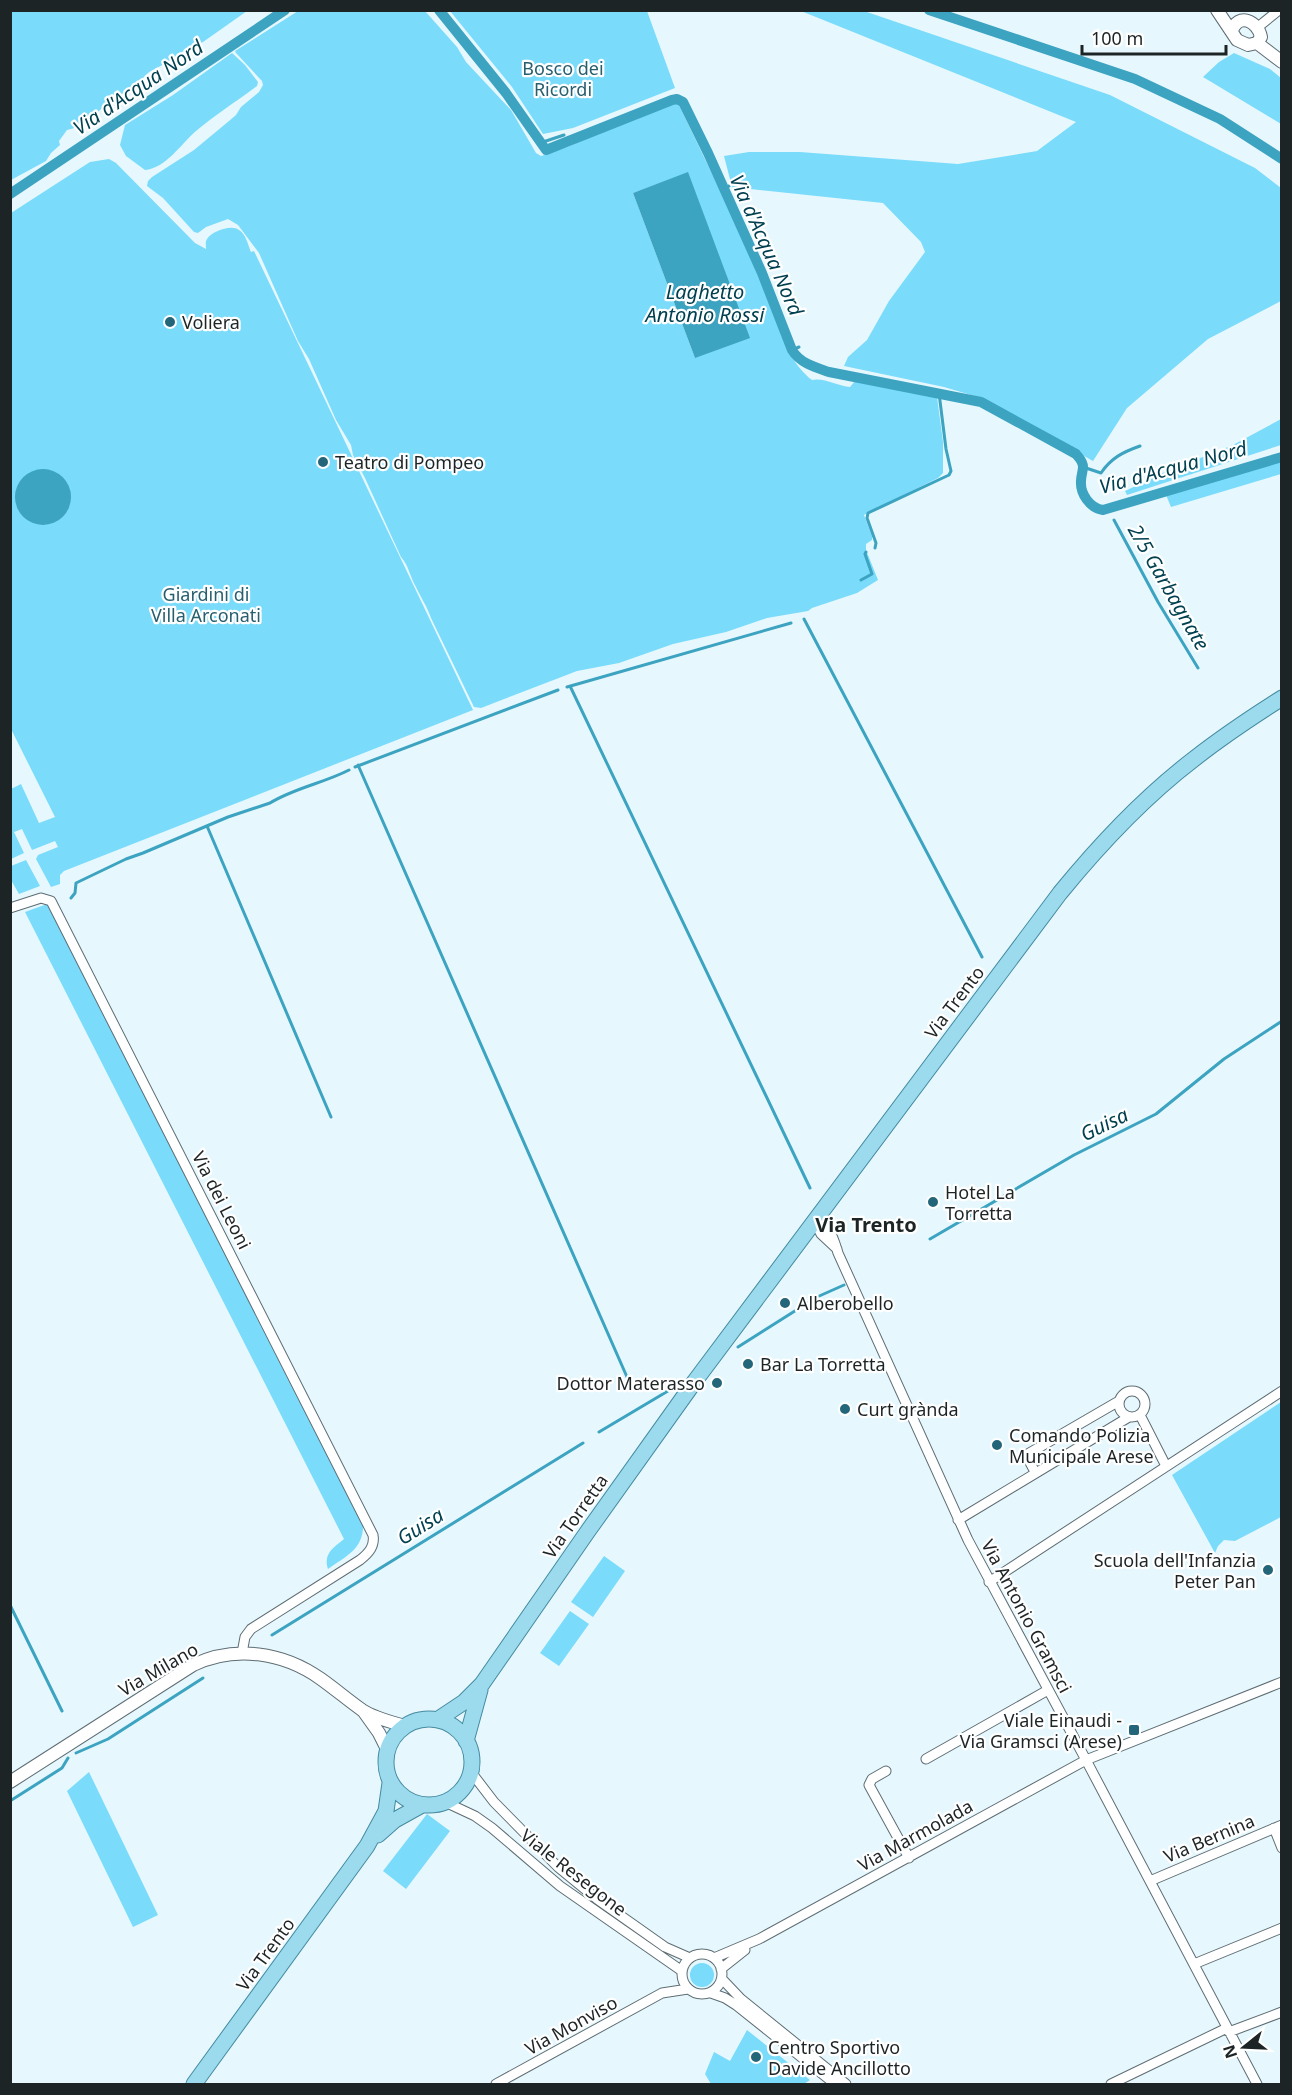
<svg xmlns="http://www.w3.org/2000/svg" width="1292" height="2095" font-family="'Noto Sans',sans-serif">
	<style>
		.green { fill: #7adbfb; fill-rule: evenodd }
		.water { fill: #3ca3c1 }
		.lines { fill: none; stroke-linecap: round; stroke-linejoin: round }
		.stream { stroke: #3ca3c1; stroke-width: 3 }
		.canal { stroke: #3ca3c1; stroke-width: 10 }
		.minor-casing { stroke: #5e6d73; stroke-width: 11 }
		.tertiary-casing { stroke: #5e6d73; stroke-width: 14 }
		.primary-casing { stroke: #458ba0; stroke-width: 17 }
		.minor { stroke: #fff; stroke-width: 9 }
		.tertiary { stroke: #fff; stroke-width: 12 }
		.primary { stroke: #9cdaee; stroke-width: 15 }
		.poi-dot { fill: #246679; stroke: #fff; stroke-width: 2 }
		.labels { text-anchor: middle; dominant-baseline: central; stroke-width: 4.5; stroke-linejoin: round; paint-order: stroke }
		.park-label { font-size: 18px; fill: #285f6f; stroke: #fff }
		.poi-label { font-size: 18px; fill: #1d2426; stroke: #fff; text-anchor: start }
		.street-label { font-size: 18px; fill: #1d2426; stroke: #fff }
		.water-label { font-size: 20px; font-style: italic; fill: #004050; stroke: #fff }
		.neighbourhood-label { font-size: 20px; font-weight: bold; fill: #1d2426; stroke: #fff }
	</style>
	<rect width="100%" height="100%" fill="#e6f8fe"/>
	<path class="green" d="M11,10H247V11L203,42L182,52L168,62L149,72L135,86L108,103L82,126L67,130L59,141L60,145L51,153L46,161L11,180Z
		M298,11H425L457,47L466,62L511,110L536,153L541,156L570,146L619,123L635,120L663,107L678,103L740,232L780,326C784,346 796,368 812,380C823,377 838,386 850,387L855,381H858L937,397L943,442V473L938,478L864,515L872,536V540L866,544V550L878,580L857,593L812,608L808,611L767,618L726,632L673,644L619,663L577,671L481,708L474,707L431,618C427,606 421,598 416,587C410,577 409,566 401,557L365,478L353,455L351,445L336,420L309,359L298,341L259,253L238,225L228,219L206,227L198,233L194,232L163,198L147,186L148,181L152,177L194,150L229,121L236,115L241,107L259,92L263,85L262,81L236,53L235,51ZM688,173L695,358L633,193Z
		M450,11H647L675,88L573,128L543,134L512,87Z
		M801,11H864L1110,95L1255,168L1281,188V301L1208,339L1127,408L1093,461L981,398L944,387L844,366L848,357L867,340L889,301L925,252L921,242L883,203L732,187L724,156L749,152H800L958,164L1037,151L1076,122Z
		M232,53L245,65L258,82L257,86C237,101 215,115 196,131C181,144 166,168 145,170L126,156L120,145L125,125L173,95Z
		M1234,53L1270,69L1281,78V124L1203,77L1219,62Z
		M109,159L116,163L195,243L206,249C206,245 205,242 207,239C212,231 232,224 239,230C246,234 248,245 251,252L254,251L473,710L64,871L60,875V884L51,887L36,859L38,855L58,847L55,841L32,850L22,829L14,832L24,853L11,859V789L21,784L39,823L55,817L11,729V213L90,162Z
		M1281,419V445L1127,495L1125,491L1165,472L1233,445Z
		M1281,460V474L1171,507L1166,495Z
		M26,860L40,886L19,894L11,880V866Z
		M50,903L363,1524C364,1549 346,1556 328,1569C323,1554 333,1548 344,1539L25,912Z
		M1281,1402V1517L1235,1541L1224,1540L1218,1546L1215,1553L1172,1475Z
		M604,1556L625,1571L593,1617L571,1602Z
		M570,1611L589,1624L559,1666L540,1653Z
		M89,1772L158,1915L133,1927L67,1791Z
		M427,1814L450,1831L406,1889L383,1871Z
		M690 1975a12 12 0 1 1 24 0a12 12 0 1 1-24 0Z
		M747,2030L810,2080L804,2084H711L705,2074L714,2052L730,2061Z"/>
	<path class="water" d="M688,172L750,338L695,358L633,193Z
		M15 497a28 28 0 1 1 56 0a28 28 0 1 1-56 0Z"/>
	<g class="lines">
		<path class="stream" d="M540,143L564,135
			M724,188L729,186
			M792,350L799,347
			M1083,467L1101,473C1111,458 1123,452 1140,446
			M1109,508L1110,510
			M1114,520L1158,602L1198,668
			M875,548L876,543L867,518L868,513L949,475L951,471L946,449L939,393
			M861,580L872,574L865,554L866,552
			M804,619L982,957
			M570,686L810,1188
			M567,687L791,623
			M358,765L627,1377
			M355,767L558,690
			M207,826L331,1117
			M71,898L75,893L76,883L126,859L143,853L228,817L270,803C294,788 324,783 349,770
			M930,1239L1074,1155L1156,1114L1224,1059L1282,1021
			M738,1347L817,1297L844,1285
			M599,1432L673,1388
			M10,1605L62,1711
			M272,1635L583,1443
			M76,1753L108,1739L203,1678
			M10,1801L62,1768L68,1758"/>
		<path class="canal" d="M439,10L506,93L546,150L672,100L677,99L683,102L708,153L762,273L792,350C800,363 814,367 829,372L981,402L1076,454C1079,458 1083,461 1083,467C1083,471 1081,476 1081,481C1080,494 1090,508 1103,510L1282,457
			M929,10L1135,79L1220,119L1282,159
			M10,194L285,10"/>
		<g class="minor-casing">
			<path id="minor" d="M1258,27L1279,10
				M10,908L41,898L51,901L373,1535C375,1546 369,1553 360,1560L251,1629L245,1637L242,1653
				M814,1220C831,1226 833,1237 838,1253L968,1540L1086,1760L1257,2084
				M814,1220L821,1234L837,1249
				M1119 1404a13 13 0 1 1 26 0a13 13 0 1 1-26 0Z
				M1140,1415L1166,1466
				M1035,1472L1026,1455L1119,1401
				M958,1520L1129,1417
				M989,1582L1282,1391
				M926,1759L1048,1690
				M886,1771L872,1779L869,1785L909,1858
				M471,1772L494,1802L558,1867L597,1899L665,1947L690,1958
				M445,1802L475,1816L492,1828L560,1886L682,1971
				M1274,1828L1282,1848
				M1150,1881L1282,1825
				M682 1974a20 20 0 1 1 40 0a20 20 0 1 1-40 0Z
				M714,1958L759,1939L1086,1760L1282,1682
				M1194,1964L1282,1928
				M721,1969L745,1950
				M722,1979L741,1999L846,2084
				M711,1993L725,1998L736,2005L835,2084
				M1229,2032L1282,2012
				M496,2084L662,1993L688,1989
				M1111,2084L1227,2028"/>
		</g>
		<g class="tertiary-casing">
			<path id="tertiary" d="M1217,10L1237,40L1248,45L1257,43
				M1232,31C1238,12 1258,21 1261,37L1257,43
				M1257,43L1282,62
				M364,1712L379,1733L387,1749
				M10,1782L193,1665C235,1645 283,1652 321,1679C335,1689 348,1700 362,1710C374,1718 391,1722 405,1726"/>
		</g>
		<g class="primary-casing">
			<path id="primary" d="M386 1762a43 43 0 1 1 86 0a43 43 0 1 1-86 0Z
				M437,1720L464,1702L482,1684L588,1531L695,1381L1060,893C1100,844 1143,798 1194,759C1222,737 1252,717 1282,698
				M466,1741L480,1690
				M378,1835L395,1820L422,1805
				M194,2084L367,1846L386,1811L390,1783"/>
		</g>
		<use href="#minor" class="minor"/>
		<use href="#tertiary" class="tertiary"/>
		<use href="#primary" class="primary"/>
	</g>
	<g class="poi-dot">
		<circle cx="170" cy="322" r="6"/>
		<circle cx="323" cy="462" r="6"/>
		<circle cx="933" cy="1202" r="6"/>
		<circle cx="785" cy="1303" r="6"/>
		<circle cx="748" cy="1364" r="6"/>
		<circle cx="717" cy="1383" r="6"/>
		<circle cx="845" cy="1409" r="6"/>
		<circle cx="997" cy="1445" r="6"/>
		<circle cx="1268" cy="1570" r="6"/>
		<rect x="1128" y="1724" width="12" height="12" rx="3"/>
		<circle cx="756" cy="2057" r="6"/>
	</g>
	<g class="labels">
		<g class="park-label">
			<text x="563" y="68">Bosco dei<tspan x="563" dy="21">Ricordi</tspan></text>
			<text x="206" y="594">Giardini di<tspan x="206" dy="21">Villa Arconati</tspan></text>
		</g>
		<g class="poi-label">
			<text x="182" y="322">Voliera</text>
			<text x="335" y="462">Teatro di Pompeo</text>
			<text x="945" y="1192">Hotel La<tspan x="945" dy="21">Torretta</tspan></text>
			<text x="797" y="1303">Alberobello</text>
			<text x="760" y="1364">Bar La Torretta</text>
			<text x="705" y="1383" text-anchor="end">Dottor Materasso</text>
			<text x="857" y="1409">Curt grànda</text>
			<text x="1009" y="1435">Comando Polizia<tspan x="1009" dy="21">Municipale Arese</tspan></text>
			<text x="1256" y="1560" text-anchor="end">Scuola dell'Infanzia<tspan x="1256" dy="21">Peter Pan</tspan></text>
			<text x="1122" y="1720" text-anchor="end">Viale Einaudi -<tspan x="1122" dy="21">Via Gramsci (Arese)</tspan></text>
			<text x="768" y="2047">Centro Sportivo<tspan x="768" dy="21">Davide Ancillotto</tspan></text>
		</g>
		<g class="street-label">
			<text transform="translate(954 1002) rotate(-53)">Via Trento</text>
			<text transform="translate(222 1200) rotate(63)">Via dei Leoni</text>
			<text transform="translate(575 1516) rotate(-55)">Via Torretta</text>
			<text transform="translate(1027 1616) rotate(62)">Via Antonio Gramsci</text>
			<text transform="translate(158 1669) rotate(-30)">Via Milano</text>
			<text transform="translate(915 1835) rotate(-29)">Via Marmolada</text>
			<text transform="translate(1209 1838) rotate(-23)">Via Bernina</text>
			<text transform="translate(574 1872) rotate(38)">Viale Resegone</text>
			<text transform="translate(265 1954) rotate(-54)">Via Trento</text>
			<text transform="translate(571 2025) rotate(-29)">Via Monviso</text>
		</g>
		<g class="water-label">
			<text transform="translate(138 87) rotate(-34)">Via d'Acqua Nord</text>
			<text transform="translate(767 245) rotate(66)">Via d'Acqua Nord</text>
			<text x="705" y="291">Laghetto<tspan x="705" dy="23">Antonio Rossi</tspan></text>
			<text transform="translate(1173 467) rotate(-15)">Via d'Acqua Nord</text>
			<text transform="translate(1169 587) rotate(60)">2/5 Garbagnate</text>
			<text transform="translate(1104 1124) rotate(-26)">Guisa</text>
			<text transform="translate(420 1526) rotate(-32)">Guisa</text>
		</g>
		<g class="neighbourhood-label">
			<text x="866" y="1224">Via Trento</text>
		</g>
	</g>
	<rect width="1292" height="2095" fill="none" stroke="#1d2426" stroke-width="24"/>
	<g transform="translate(1244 2047) rotate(252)" stroke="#ffffff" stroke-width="4.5" paint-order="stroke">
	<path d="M0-4.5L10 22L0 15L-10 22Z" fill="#1d2426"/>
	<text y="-9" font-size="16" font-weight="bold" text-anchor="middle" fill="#1d2426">N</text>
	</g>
	<path d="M1082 45v9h144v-9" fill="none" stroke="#1d2426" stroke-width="3"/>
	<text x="1091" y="45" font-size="18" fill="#1d2426" stroke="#ffffff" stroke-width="4.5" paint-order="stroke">100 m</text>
</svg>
